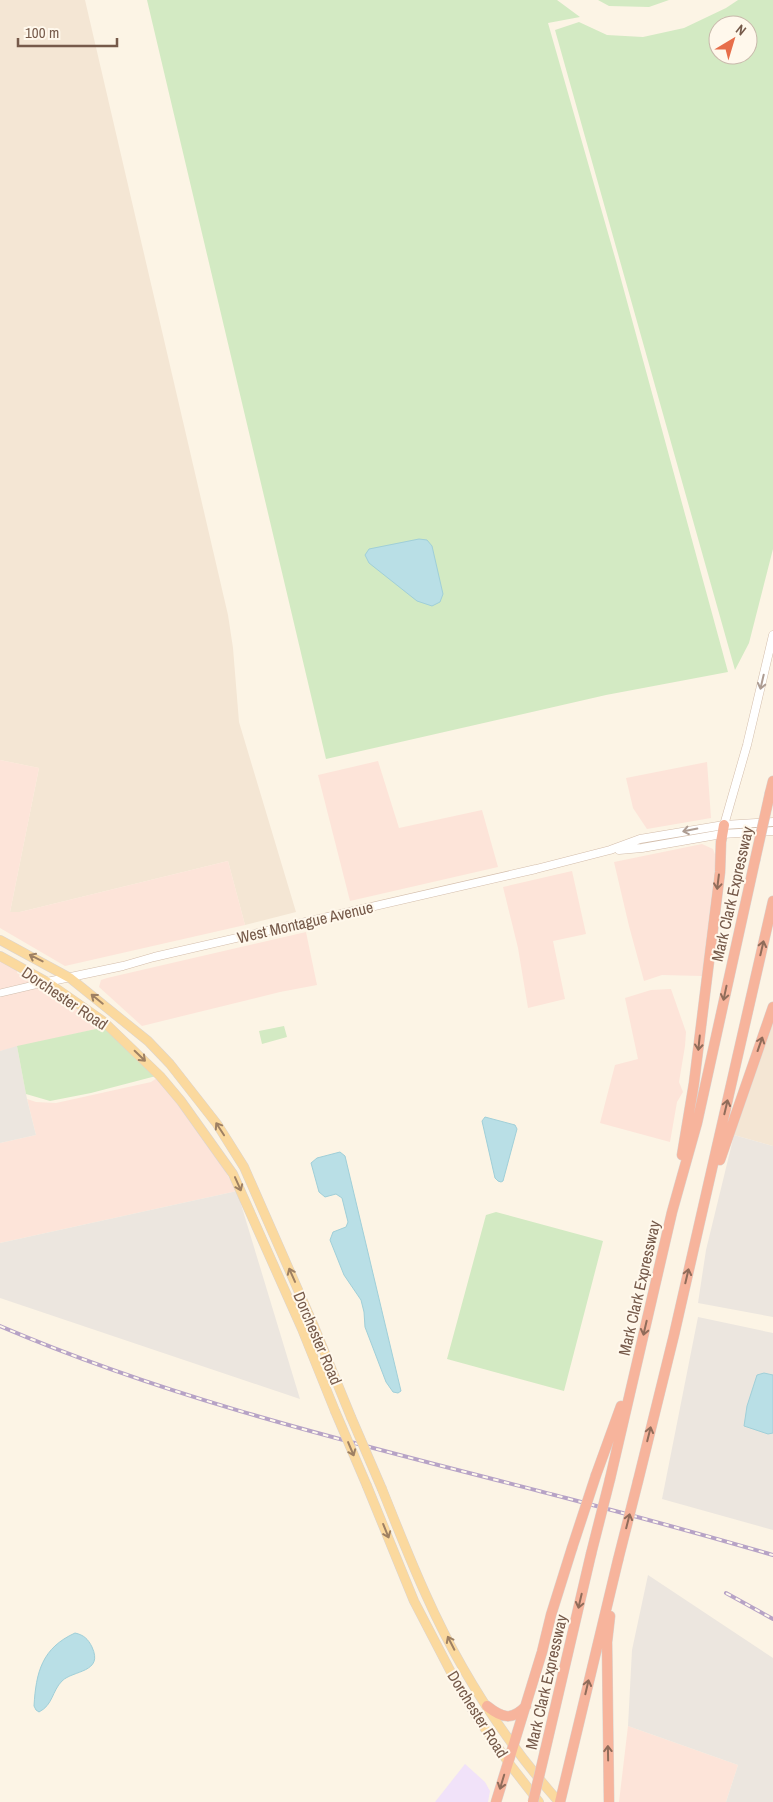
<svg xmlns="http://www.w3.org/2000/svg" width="773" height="1802" font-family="'Archivo Narrow',sans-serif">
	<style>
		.residential { fill: #f4e6d4 }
		.commercial { fill: #fde4d9 }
		.industrial { fill: #ece6df }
		.education { fill: #f1e2f9 }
		.green { fill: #d3eac3; fill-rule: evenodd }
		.water { fill: #b9dfe6; stroke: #a0cfd8 }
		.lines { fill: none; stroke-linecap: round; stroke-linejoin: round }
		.tertiary-casing { stroke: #d0beae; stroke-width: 8 }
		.secondary-casing { stroke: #d3bdab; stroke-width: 9 }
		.primary-casing { stroke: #dbd4d0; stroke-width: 10 }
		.motorway-casing { stroke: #dbd4d0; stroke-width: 11 }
		.tertiary { stroke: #fff; stroke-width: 7 }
		.secondary { stroke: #fff; stroke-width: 8 }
		.primary { stroke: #fbd99e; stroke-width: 9 }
		.motorway { stroke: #f7b49c; stroke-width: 10 }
		.rail-casing { stroke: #b7a3c6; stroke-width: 4 }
		.rail { stroke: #fff8ec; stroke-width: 2; stroke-dasharray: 5.5; stroke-linecap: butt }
		.primary-bridge-casing { stroke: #dbd4d0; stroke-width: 10; stroke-linecap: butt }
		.motorway-bridge-casing { stroke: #dbd4d0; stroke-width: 11; stroke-linecap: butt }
		.primary-bridge { stroke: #fbd99e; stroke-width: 9 }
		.motorway-bridge { stroke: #f7b49c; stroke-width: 10 }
		.oneway { stroke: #ad9c92 }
		.oneway2 { stroke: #906c5a }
		.oneway3 { stroke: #9e8063 }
		.labels { text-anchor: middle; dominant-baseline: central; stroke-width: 4; stroke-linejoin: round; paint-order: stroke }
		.street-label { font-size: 16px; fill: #765a4a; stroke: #fff8ec }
	</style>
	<rect width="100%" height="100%" fill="#fcf4e5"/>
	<path class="residential" d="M0,0H85L228,615L233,648L239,722L296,912L245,925L228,861L20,912H10L39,768L0,760Z
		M773,1023V1146L734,1135Z"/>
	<path class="commercial" d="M0,760L39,768L10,912H20L228,861L245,925L65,966L0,928Z
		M378,761L399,828L482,810L498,867L350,901L318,775Z
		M707,762L711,818L647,829L633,808L626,778Z
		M702,844L713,849L716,857L702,976L662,975L644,981L629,926L614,862Z
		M572,871L586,934L553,941L565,999L528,1008L518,948L503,887Z
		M306,932L317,985L280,992L142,1026L99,987L101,980L107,978Z
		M0,959L17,969V973L53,992L105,1027L0,1051Z
		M671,989L686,1032L685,1046L679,1082L683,1092L677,1102L670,1142L600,1123L615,1065L638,1059L625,998L651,990Z
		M157,1078L208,1143L237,1191L0,1243V1143L36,1135L27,1099L36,1102L56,1103L151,1082Z
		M628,1726L738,1765L726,1802H619Z"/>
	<path class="industrial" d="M17,1046L27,1099L36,1135L0,1143V1051Z
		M734,1135L773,1146V1317L698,1303L706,1250Z
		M237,1191L300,1399L0,1298V1243Z
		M698,1317L773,1333V1530L662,1499Z
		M648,1575L773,1658V1802H726L738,1765L628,1726L632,1650Z"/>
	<path class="education" d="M465,1764L485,1782L490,1791L488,1802H435Z"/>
	<path class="green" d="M147,0H557L580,17L548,23L616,261L728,672L606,695L326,759Z
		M598,0H669L649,7L609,6Z
		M738,0H773V549L749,643L735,670L555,30L579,22L607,35L643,37L684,28L726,8ZM718,25H748V55H718Z
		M284,1026L287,1037L262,1044L259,1031Z
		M105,1027L156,1076L91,1093L50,1101L26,1094L17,1046Z
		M496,1212L603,1241L564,1391L447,1359L486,1215Z"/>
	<path class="water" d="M419,539L427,540L432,546L443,594L440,602L432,606L417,601L369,563L365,555L369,549Z
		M485,1117L515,1125L517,1129L503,1181L501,1182L498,1181L495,1178L482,1121Z
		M340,1152L345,1156L401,1391L398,1393L393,1392L386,1382L365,1327L364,1312L361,1300L344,1275L330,1240L333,1232L346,1227L348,1222L342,1198L336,1194L325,1197L319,1192L311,1163L317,1158Z
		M764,1373L773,1375V1433L768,1434L744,1426L747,1406L757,1375Z
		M75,1633C84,1635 88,1639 92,1647C104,1673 73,1670 62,1681C52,1691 53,1705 39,1712L36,1710L34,1706C36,1672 42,1648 75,1633Z"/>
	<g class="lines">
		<g class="tertiary-casing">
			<path id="tertiary" d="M0,993L47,982"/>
		</g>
		<g class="secondary-casing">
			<path id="secondary" d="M724,825L747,745L773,635
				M619,850L642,848L722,834L773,831
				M47,982L123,966L154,957L536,869L610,850L640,839L724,825L773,822"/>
		</g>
		<g class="primary-casing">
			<path id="primary" d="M0,940L70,978L148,1041L170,1064L217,1124L244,1167L313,1324L351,1417
				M0,956L47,982L103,1021L160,1076L181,1101L233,1174L302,1329L335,1411
				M367,1486L414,1601L455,1680L476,1716L508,1762L539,1802
				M382,1489C396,1524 410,1560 426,1595C459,1669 505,1741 559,1802"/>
		</g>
		<g class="motorway-casing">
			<path id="motorway" d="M770,793L773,781
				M682,1155L694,1083L720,872L721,842L724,825
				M720,1160L773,1007
				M596,1475L621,1406
				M610,1479L672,1212L697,1123L755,860
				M638,1481L674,1335L773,901
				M487,1706C502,1718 512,1721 526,1706
				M545,1751L591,1554
				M496,1802L542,1652L551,1615L572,1548
				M560,1802L618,1560
				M609,1802L607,1642L610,1616"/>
		</g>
		<use href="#tertiary" class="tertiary"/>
		<use href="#secondary" class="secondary"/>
		<use href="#primary" class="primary"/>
		<use href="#motorway" class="motorway"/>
		<g class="rail-casing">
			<path id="rail" d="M0,1326C182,1404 375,1448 566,1498C635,1516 704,1535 773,1555
				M726,1593L773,1619"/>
		</g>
		<use href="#rail" class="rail"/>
		<g class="primary-bridge-casing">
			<path id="primary-bridge" d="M335,1411L367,1486
				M351,1417L382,1489"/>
		</g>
		<g class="motorway-bridge-casing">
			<path id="motorway-bridge" d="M755,860L770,793
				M572,1548L596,1475
				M591,1554L610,1479
				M618,1560L638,1481
				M533,1802L545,1751"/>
		</g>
		<use href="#primary-bridge" class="primary-bridge"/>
		<use href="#motorway-bridge" class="motorway-bridge"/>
	</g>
	<defs><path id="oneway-shaft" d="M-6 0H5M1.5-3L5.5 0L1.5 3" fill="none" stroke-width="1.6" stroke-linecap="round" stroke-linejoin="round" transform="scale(1.25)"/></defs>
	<g class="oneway">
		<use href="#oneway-shaft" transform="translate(762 682) rotate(103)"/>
		<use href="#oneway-shaft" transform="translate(690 830) rotate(169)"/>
	</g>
	<g class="oneway2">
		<use href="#oneway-shaft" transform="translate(718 882) rotate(97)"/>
		<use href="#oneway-shaft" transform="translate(762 948) rotate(-77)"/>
		<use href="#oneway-shaft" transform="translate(725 993) rotate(102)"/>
		<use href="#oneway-shaft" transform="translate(699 1043) rotate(96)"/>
		<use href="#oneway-shaft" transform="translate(760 1044) rotate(-71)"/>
		<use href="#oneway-shaft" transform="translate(726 1107) rotate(-77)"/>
		<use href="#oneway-shaft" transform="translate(687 1276) rotate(-77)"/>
		<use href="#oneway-shaft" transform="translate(645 1328) rotate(103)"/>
		<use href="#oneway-shaft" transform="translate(649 1434) rotate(-76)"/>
		<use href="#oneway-shaft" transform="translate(628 1521) rotate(-76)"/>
		<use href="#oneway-shaft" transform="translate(580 1601) rotate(103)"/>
		<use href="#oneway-shaft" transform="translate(587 1687) rotate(-77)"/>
		<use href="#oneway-shaft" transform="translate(608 1753) rotate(-91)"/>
		<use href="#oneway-shaft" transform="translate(502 1782) rotate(107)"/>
	</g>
	<g class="oneway3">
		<use href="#oneway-shaft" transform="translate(36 958) rotate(-153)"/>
		<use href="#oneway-shaft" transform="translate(97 999) rotate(-141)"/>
		<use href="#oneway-shaft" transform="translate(140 1056) rotate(44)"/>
		<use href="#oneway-shaft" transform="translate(220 1129) rotate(-123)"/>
		<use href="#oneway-shaft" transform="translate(238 1184) rotate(66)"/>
		<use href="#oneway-shaft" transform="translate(292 1275) rotate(-114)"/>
		<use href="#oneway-shaft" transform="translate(351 1449) rotate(67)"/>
		<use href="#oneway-shaft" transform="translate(386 1531) rotate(68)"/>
		<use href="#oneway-shaft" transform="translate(451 1643) rotate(-117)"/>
	</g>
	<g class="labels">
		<g class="street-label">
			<text transform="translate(732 894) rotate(-77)">Mark Clark Expressway</text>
			<text transform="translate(305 922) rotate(-13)">West Montague Avenue</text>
			<text transform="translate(65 998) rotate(34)">Dorchester Road</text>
			<text transform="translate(639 1288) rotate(-77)">Mark Clark Expressway</text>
			<text transform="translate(318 1338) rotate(67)">Dorchester Road</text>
			<text transform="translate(546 1682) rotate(-77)">Mark Clark Expressway</text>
			<text transform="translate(478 1714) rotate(58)">Dorchester Road</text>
		</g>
	</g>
	<g transform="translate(733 40) rotate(38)"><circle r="24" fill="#fff8ec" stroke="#c8b9ab"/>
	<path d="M0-4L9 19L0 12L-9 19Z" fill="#e76e4a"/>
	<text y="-8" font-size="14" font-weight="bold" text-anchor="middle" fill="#765a4a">N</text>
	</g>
	<path d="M18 38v8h99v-8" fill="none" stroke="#765a4a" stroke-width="2.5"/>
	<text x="25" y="38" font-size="15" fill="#765a4a" stroke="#fff8ec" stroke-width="4" paint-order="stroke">100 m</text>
</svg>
